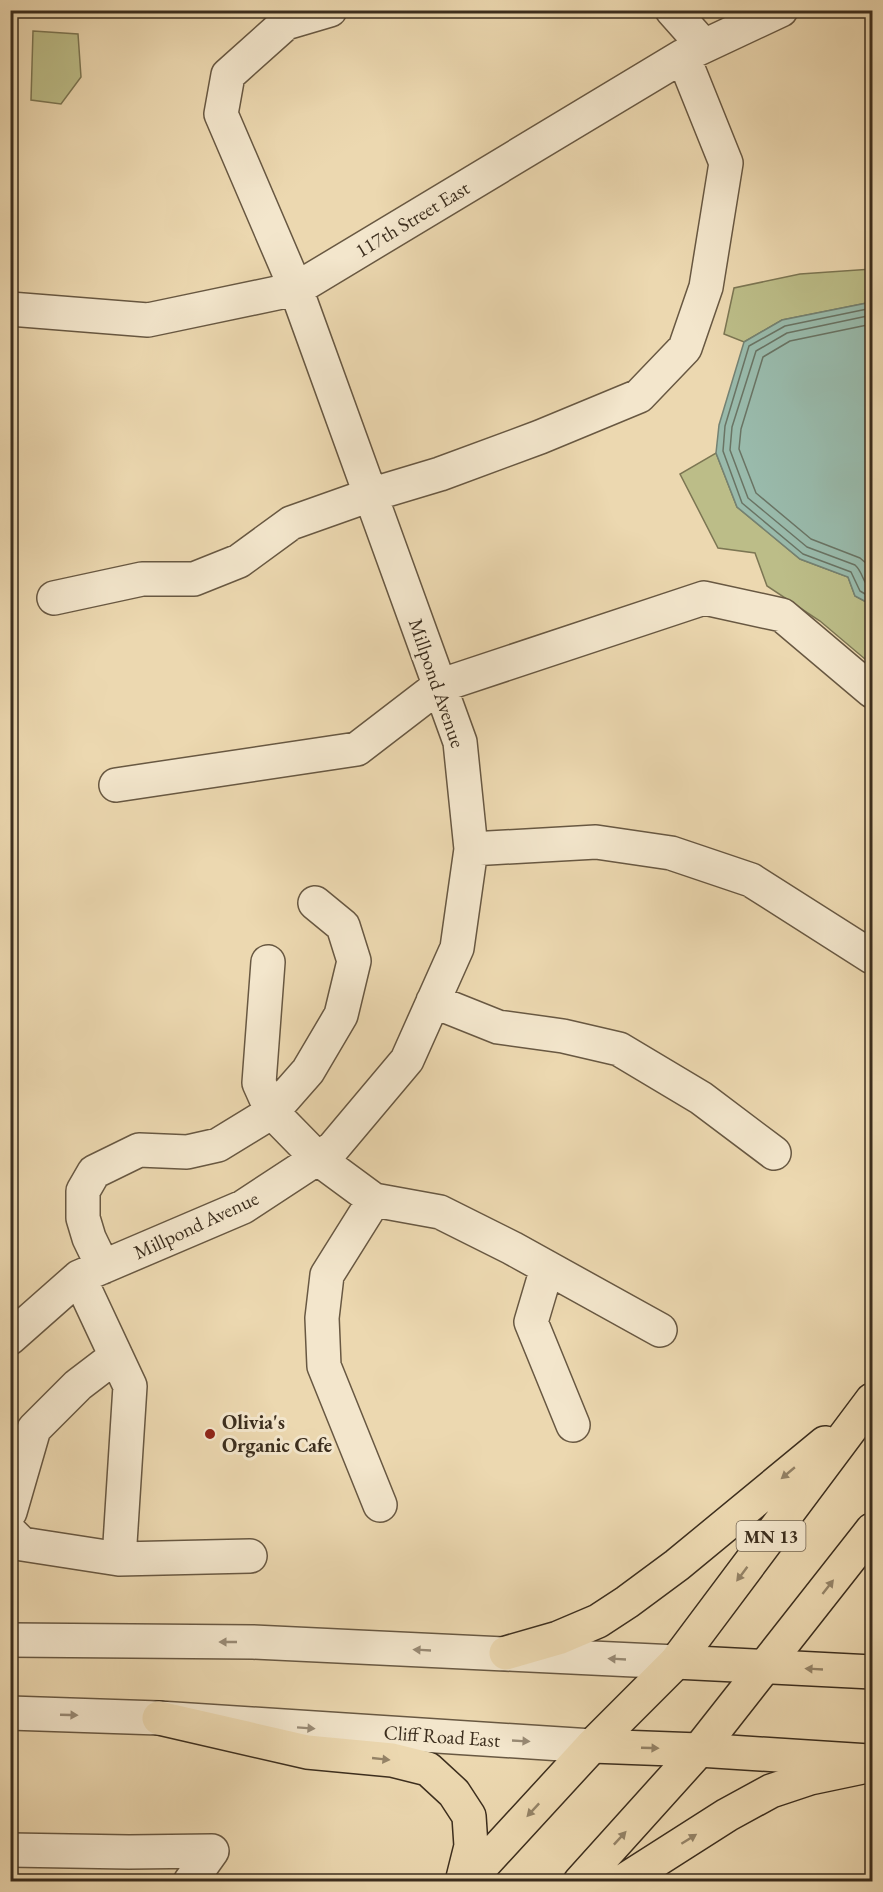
<svg xmlns="http://www.w3.org/2000/svg" width="883" height="1892" font-family="'EB Garamond',serif">
	<style>
		.green { fill: #bcbd88; stroke: #7c7653; stroke-width: 1.5 }
		.water { fill: #99baab; stroke: #748273; stroke-width: 1.5 }
		.lines { fill: none; stroke-linecap: round; stroke-linejoin: round }
		.shore { stroke: #6a7464; stroke-width: 1.5 }
		.minor-casing { stroke: #685842; stroke-width: 36 }
		.major-casing { stroke: #3c2e1e; stroke-width: 36 }
		.highway-casing { stroke: #3c2e1e; stroke-width: 36 }
		.minor { stroke: #f3e6cc; stroke-width: 33 }
		.major { stroke: #ecd8b0; stroke-width: 33 }
		.highway { stroke: #ecd8b0; stroke-width: 33 }
		.oneway { fill: #948367 }
		.oneway2 { fill: #988a75 }
		.poi-dot { fill: #8f2418; stroke: #f3e6cc; stroke-width: 2 }
		.labels { text-anchor: middle; dominant-baseline: central; stroke-width: 6; stroke-linejoin: round; paint-order: stroke }
		.shield { fill: #f3e6cc; stroke: #736552; stroke-width: 1.5 }
		.shield-label { font-size: 18px; font-weight: bold; fill: #3c2e1e }
		.street-label { font-size: 20px; fill: #3c2e1e; stroke: #f3e6cc }
		.poi-label { font-size: 20px; font-weight: bold; fill: #3c2e1e; stroke: #f3e6cc; text-anchor: start }
	</style>
	<rect width="100%" height="100%" fill="#ecd8b0"/>
	<filter id="stains"><feTurbulence type="fractalNoise" baseFrequency=".00333" numOctaves="4"/><feColorMatrix values="0 0 0 0 .2 0 0 0 0 .09 0 0 0 0 .02 0 0 0 .5 -.17"/></filter>
	<radialGradient id="worn" r=".72"><stop offset=".6" stop-color="#630" stop-opacity="0"/><stop offset="1" stop-color="#630" stop-opacity=".3"/></radialGradient>
	<path class="green" d="M33,31L78,34L81,77L61,104L31,100Z
		M872,269V302L782,320L744,342L724,334L734,288L800,274Z
		M716,453L737,507L800,559L848,577L855,596L872,605V665L820,621L767,586L755,553L718,548L680,474Z"/>
	<path class="water" d="M872,302V605L855,596L848,577L800,559L737,507L716,453L719,425L744,342L782,320Z"/>
	<g class="lines">
		<path class="shore" d="M872,308L785,326L749,346L725,426L723,451L742,503L803,554L851,572L860,591L872,598
			M872,315L787,333L756,351L732,427L730,450L748,498L807,547L855,565C864,573 862,584 872,590
			M872,324L790,341L763,357L741,429L739,449L756,493L811,539L860,558L867,564L872,578"/>
		<g class="minor-casing">
			<path id="minor" d="M672,10L704,46
				M10,309L148,320L296,289L683,56L781,10
				M54,598L142,579H194L239,561L291,523L370,495L440,474L540,437L639,396L685,348L706,287L726,163L683,56
				M116,785L357,749L439,686L704,598L782,615L872,691
				M471,849L596,842L671,853L751,880L872,957
				M268,962L259,1083L272,1112L308,1071L341,1015L354,961L343,926L315,903
				M433,1001L498,1027L563,1036L619,1049L701,1098L774,1153
				M374,1200L327,1275L322,1318L324,1366L380,1505
				M103,1267L89,1238L83,1218V1191L94,1172L139,1150L187,1152L218,1145L272,1112L317,1158L374,1200L440,1212L512,1248L660,1330
				M547,1268L531,1322L573,1425
				M79,1277L130,1386L119,1559
				M10,1338L79,1277L243,1207L333,1148L407,1060L457,948L471,849L460,742L296,289L221,114L228,75L286,23L330,10
				M10,1512L34,1429L78,1385L116,1356
				M10,1532L22,1544L119,1559L250,1556
				M10,1640L253,1642L676,1662
				M10,1713L159,1718L592,1746
				M10,1850L129,1852L212,1851L190,1882"/>
		</g>
		<g class="major-casing">
			<path id="major" d="M676,1662L872,1672
				M592,1746L699,1750L869,1761"/>
		</g>
		<g class="highway-casing">
			<path id="highway" d="M506,1653L558,1638L598,1621L627,1602L677,1565L825,1443
				M159,1718L307,1752L392,1760L428,1769L454,1793L469,1816L471,1846L462,1882
				M467,1882L592,1746L676,1662L872,1400
				M580,1882L699,1750L872,1530
				M622,1882L727,1815L771,1791L810,1778L872,1765"/>
		</g>
		<use href="#minor" class="minor"/>
		<use href="#major" class="major"/>
		<use href="#highway" class="highway"/>
	</g>
	<defs><path id="oneway-solid" d="M-6-.8H1V-3.2L6.5 0L1 3.2V.8H-6Z" transform="scale(1.5)"/></defs>
	<g class="oneway">
		<use href="#oneway-solid" transform="translate(788 1473) rotate(140)"/>
		<use href="#oneway-solid" transform="translate(742 1574) rotate(127)"/>
		<use href="#oneway-solid" transform="translate(828 1587) rotate(-52)"/>
		<use href="#oneway-solid" transform="translate(814 1669) rotate(-177)"/>
		<use href="#oneway-solid" transform="translate(650 1748) rotate(2)"/>
		<use href="#oneway-solid" transform="translate(381 1759) rotate(6)"/>
		<use href="#oneway-solid" transform="translate(533 1810) rotate(133)"/>
		<use href="#oneway-solid" transform="translate(620 1838) rotate(-47)"/>
		<use href="#oneway-solid" transform="translate(689 1839) rotate(-32)"/>
	</g>
	<g class="oneway2">
		<use href="#oneway-solid" transform="translate(228 1642) rotate(-180)"/>
		<use href="#oneway-solid" transform="translate(422 1650) rotate(-177)"/>
		<use href="#oneway-solid" transform="translate(617 1659) rotate(-177)"/>
		<use href="#oneway-solid" transform="translate(69 1715) rotate(2)"/>
		<use href="#oneway-solid" transform="translate(306 1728) rotate(4)"/>
		<use href="#oneway-solid" transform="translate(521 1741) rotate(3)"/>
	</g>
	<circle class="poi-dot" cx="210" cy="1434" r="6"/>
	<g class="labels">
		<rect class="shield" x="736.5" y="1521" width="69" height="30" rx="4.5"/>
		<g class="shield-label">
			<text x="771" y="1536">MN 13</text>
		</g>
		<g class="street-label">
			<text transform="translate(412 219) rotate(-31)">117th Street East</text>
			<text transform="translate(437 683) rotate(71)">Millpond Avenue</text>
			<text transform="translate(196 1225) rotate(-25)">Millpond Avenue</text>
			<text transform="translate(442 1736) rotate(4)">Cliff Road East</text>
		</g>
		<g class="poi-label">
			<text x="222" y="1422">Olivia's<tspan x="222" dy="23">Organic Cafe</tspan></text>
		</g>
	</g>
	<rect width="883" height="1892" fill="none" stroke="#ecd8b0" stroke-width="36"/>
	<rect x="12" y="12" width="859" height="1868" fill="none" stroke="#3c2e1e" stroke-width="3"/>
	<rect x="18" y="18" width="847" height="1856" fill="none" stroke="#3c2e1e" stroke-width="1.5"/>
	<rect width="100%" height="100%" filter="url(#stains)"/>
	<rect width="100%" height="100%" fill="url(#worn)"/>
</svg>
